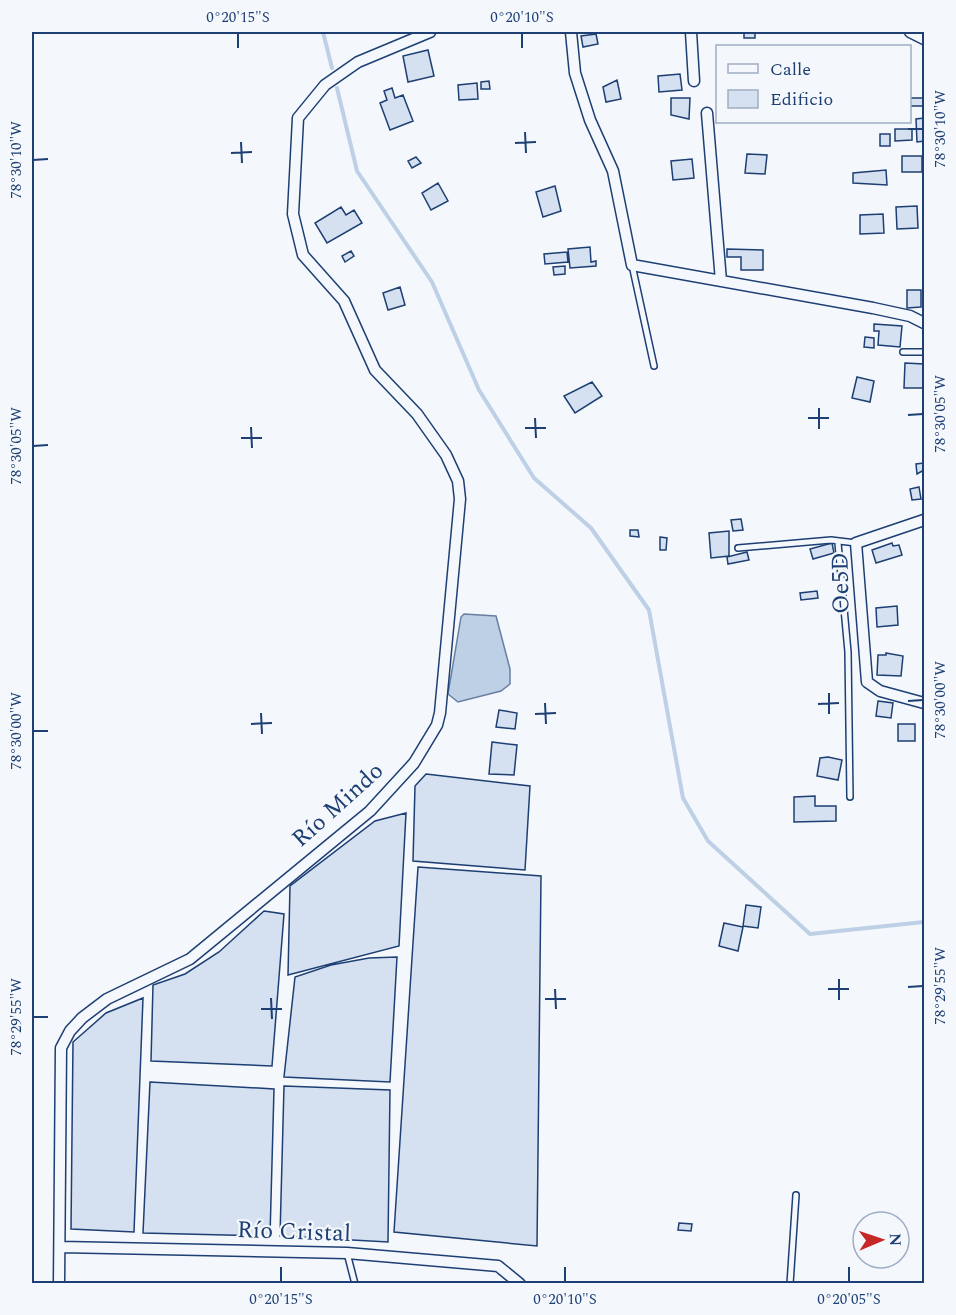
<svg xmlns="http://www.w3.org/2000/svg" width="956" height="1315" font-family="Spectral,serif">
	<style>
		.water { fill: #bed0e5; stroke: #687fa3; stroke-width: 1.5 }
		.lines { fill: none; stroke-linecap: round; stroke-linejoin: round }
		.stream { stroke: #bed0e5; stroke-width: 4 }
		.building { fill: #d5e0f0; stroke: #1d3f73; stroke-width: 1.5 }
		.lane-casing { stroke: #1d3f73; stroke-width: 8 }
		.street-casing { stroke: #1d3f73; stroke-width: 13 }
		.lane { stroke: #f4f7fb; stroke-width: 5 }
		.street { stroke: #f4f7fb; stroke-width: 10 }
		.ticks { fill: none; stroke: #1d3f73; stroke-width: 2 }
		.labels { text-anchor: middle; dominant-baseline: central; stroke-width: 4.5; stroke-linejoin: round; paint-order: stroke }
		.street-label { font-size: 24px; fill: #1d3f73; stroke: #f4f7fb }
		.neatline { fill: none; stroke: #1d3f73; stroke-width: 2 }
		.ticks-label { font-size: 15px; text-anchor: middle; fill: #1d3f73 }
	</style>
	<rect width="100%" height="100%" fill="#f4f7fb"/>
	<path class="water" d="M464,614L496,616L510,669V684L501,691L458,702L448,694L461,617Z"/>
	<g class="lines">
		<path class="stream" d="M323,32L332,68
			M337,88L357,171L432,282L479,390L534,478L591,528L649,610L683,798L708,841L810,934L924,922"/>
	</g>
	<path class="building" d="M744,32H755V38H744Z
		M596,34L598,44L583,47L581,36Z
		M428,50L434,76L408,82L403,56Z
		M680,74L682,90L659,92L658,76Z
		M617,80L621,99L606,102L603,87Z
		M489,81L490,89H481V82Z
		M477,83L478,99L459,100L458,85Z
		M392,88L395,98L403,95L413,121L390,130L380,103L387,100L384,91Z
		M671,98H690L689,119L671,115Z
		M910,98H924V106H910Z
		M924,118V141L917,142L916,119Z
		M895,129H912V140L895,141Z
		M880,134H890V146H880Z
		M747,154L767,155L765,174L745,173Z
		M902,156H922V172H902Z
		M416,157L421,163L412,168L408,161Z
		M692,159L694,178L673,180L671,161Z
		M886,170L887,185L853,183V173Z
		M438,183L448,201L431,210L422,193Z
		M555,186L561,211L543,217L536,192Z
		M917,206L918,228L897,229L896,207Z
		M341,207L346,215L354,210L362,223L327,243L315,223Z
		M883,214L884,233L860,234V215Z
		M590,247L591,262L596,261V266L570,268L568,249Z
		M727,249L763,250V270H741V257H727Z
		M351,251L354,256L345,262L342,256Z
		M567,252L568,262L545,264L544,254Z
		M565,266V274L554,275L553,267Z
		M400,287L405,305L388,310L383,293Z
		M907,290H921V307L907,308Z
		M874,324L902,326L900,347L878,345L879,331H874Z
		M865,337L874,338V348L864,347Z
		M905,363L924,364V388H904Z
		M857,377L874,381L870,402L852,398Z
		M592,382L602,396L575,413L564,396Z
		M924,463V470L917,474L916,464Z
		M919,487L921,499L912,500L910,489Z
		M741,519L743,530L733,531L731,520Z
		M630,530H638L639,537L630,536Z
		M729,531V556L711,558L709,533Z
		M660,537L667,538L666,550H660Z
		M832,543L834,553L813,559L810,549Z
		M892,543L893,546L899,545L902,555L876,563L872,550Z
		M747,552L749,560L728,564L727,557Z
		M817,591L818,598L801,600L800,593Z
		M897,606L898,625L877,627L876,608Z
		M886,653L903,656L901,676L877,675L878,655H886Z
		M878,701L893,703L891,718L876,716Z
		M499,710L517,713L515,729L496,727Z
		M898,724H915V741H898Z
		M492,742L517,745L514,775L489,774Z
		M828,757L842,760L838,780L817,776L820,758Z
		M426,774L530,786L525,870L413,861L415,786Z
		M815,796V806H836V821L794,822V797Z
		M406,813L399,946L288,975L290,886L375,821Z
		M418,867L541,876L537,1246L394,1232Z
		M746,905L761,907L758,928L743,926Z
		M264,911L284,914L272,1066L151,1061L153,985L185,974L219,952Z
		M724,923L743,927L738,951L719,946Z
		M397,957L390,1082L284,1077L295,977L331,965L369,958Z
		M143,998L134,1232L71,1229L73,1042L106,1013Z
		M150,1082L274,1089L270,1236L143,1233Z
		M284,1086L390,1090L388,1242L280,1236Z
		M679,1223L692,1224L691,1231L678,1230Z"/>
	<g class="lines">
		<g class="lane-casing">
			<path id="lane" d="M632,265L654,366
				M903,352H924
				M838,543L848,652L850,797
				M738,548L831,540L856,543
				M347,1253L355,1284
				M790,1284L796,1195"/>
		</g>
		<g class="street-casing">
			<path id="street" d="M571,32L575,73L590,120L613,171L632,265L873,308L910,316L924,323
				M691,32L694,81
				M910,32L924,39
				M707,113L721,281
				M924,520L856,543L867,682L880,691L924,703
				M61,1247L347,1253L498,1266L520,1284
				M59,1284L61,1048L70,1031L82,1018L107,999L190,959L370,811L414,763L437,725L440,713L460,499L458,481L446,455L417,414L375,370L344,301L303,255L293,214L298,118L325,85L358,62L430,32"/>
		</g>
		<use href="#lane" class="lane"/>
		<use href="#street" class="street"/>
	</g>
	<path class="ticks" d="M238,33V48M522,33V48M908,129H923M525,132L526,153M241,142L242,163M515,143L536,142M231,153L252,152M33,160L48,159M819,408V429M908,415L923,414M535,418L536,438M808,418H829M251,427L252,448M525,428H546M241,438H262M33,446L48,445M829,693V714M908,701L923,700M545,703L546,724M818,704L839,703M261,713L262,734M535,714L556,713M251,724L272,723M33,731H48M839,979V1000M908,987L923,986M555,989L556,1009M828,989H849M271,998L272,1019M545,999H566M261,1009H282M33,1017H48M281,1267V1282M565,1267V1282M849,1267V1282"/>
	<g class="labels">
		<g class="street-label">
			<text transform="translate(841 583) rotate(-91)">Oe5D</text>
			<text transform="translate(338 805) rotate(-42)">Río Mindo</text>
			<text transform="translate(294 1232) rotate(2)">Río Cristal</text>
		</g>
	</g>
	<rect width="956" height="1315" fill="none" stroke="#f4f7fb" stroke-width="66"/>
	<rect x="716" y="45" width="195" height="78" fill="#f4f7fb" stroke="#9eadc5" stroke-width="1.5"/>
	<rect x="728" y="64" width="30" height="9" fill="#f4f7fb" stroke="#9eadc5" stroke-width="1.5"/>
	<text x="770" y="75" font-size="18" fill="#1d3f73">Calle</text>
	<rect x="728" y="90" width="30" height="18" fill="#d5e0f0" stroke="#9eadc5" stroke-width="1.5"/>
	<text x="770" y="105" font-size="18" fill="#1d3f73">Edificio</text>
	<g transform="translate(881 1240) rotate(88)"><circle r="28" fill="#f4f7fb" stroke="#9eadc5" stroke-width="1.5"/>
	<path d="M0-4.5L10 22L0 15L-10 22Z" fill="#c62828"/>
	<text y="-9" font-size="16" font-weight="bold" text-anchor="middle" fill="#1d3f73">N</text>
	</g>
	<rect x="33" y="33" width="890" height="1249" class="neatline"/>
	<g class="ticks-label">
		<text x="238" y="22">0°20'15"S</text>
		<text x="522" y="22">0°20'10"S</text>
		<text transform="translate(940 129) rotate(-90)" y="5">78°30'10"W</text>
		<text transform="translate(16 160) rotate(-90)" y="5">78°30'10"W</text>
		<text transform="translate(940 414) rotate(-90)" y="5">78°30'05"W</text>
		<text transform="translate(16 446) rotate(-90)" y="5">78°30'05"W</text>
		<text transform="translate(940 700) rotate(-90)" y="5">78°30'00"W</text>
		<text transform="translate(16 731) rotate(-90)" y="5">78°30'00"W</text>
		<text transform="translate(940 986) rotate(-90)" y="5">78°29'55"W</text>
		<text transform="translate(16 1017) rotate(-90)" y="5">78°29'55"W</text>
		<text x="281" y="1304">0°20'15"S</text>
		<text x="565" y="1304">0°20'10"S</text>
		<text x="849" y="1304">0°20'05"S</text>
	</g>
</svg>
